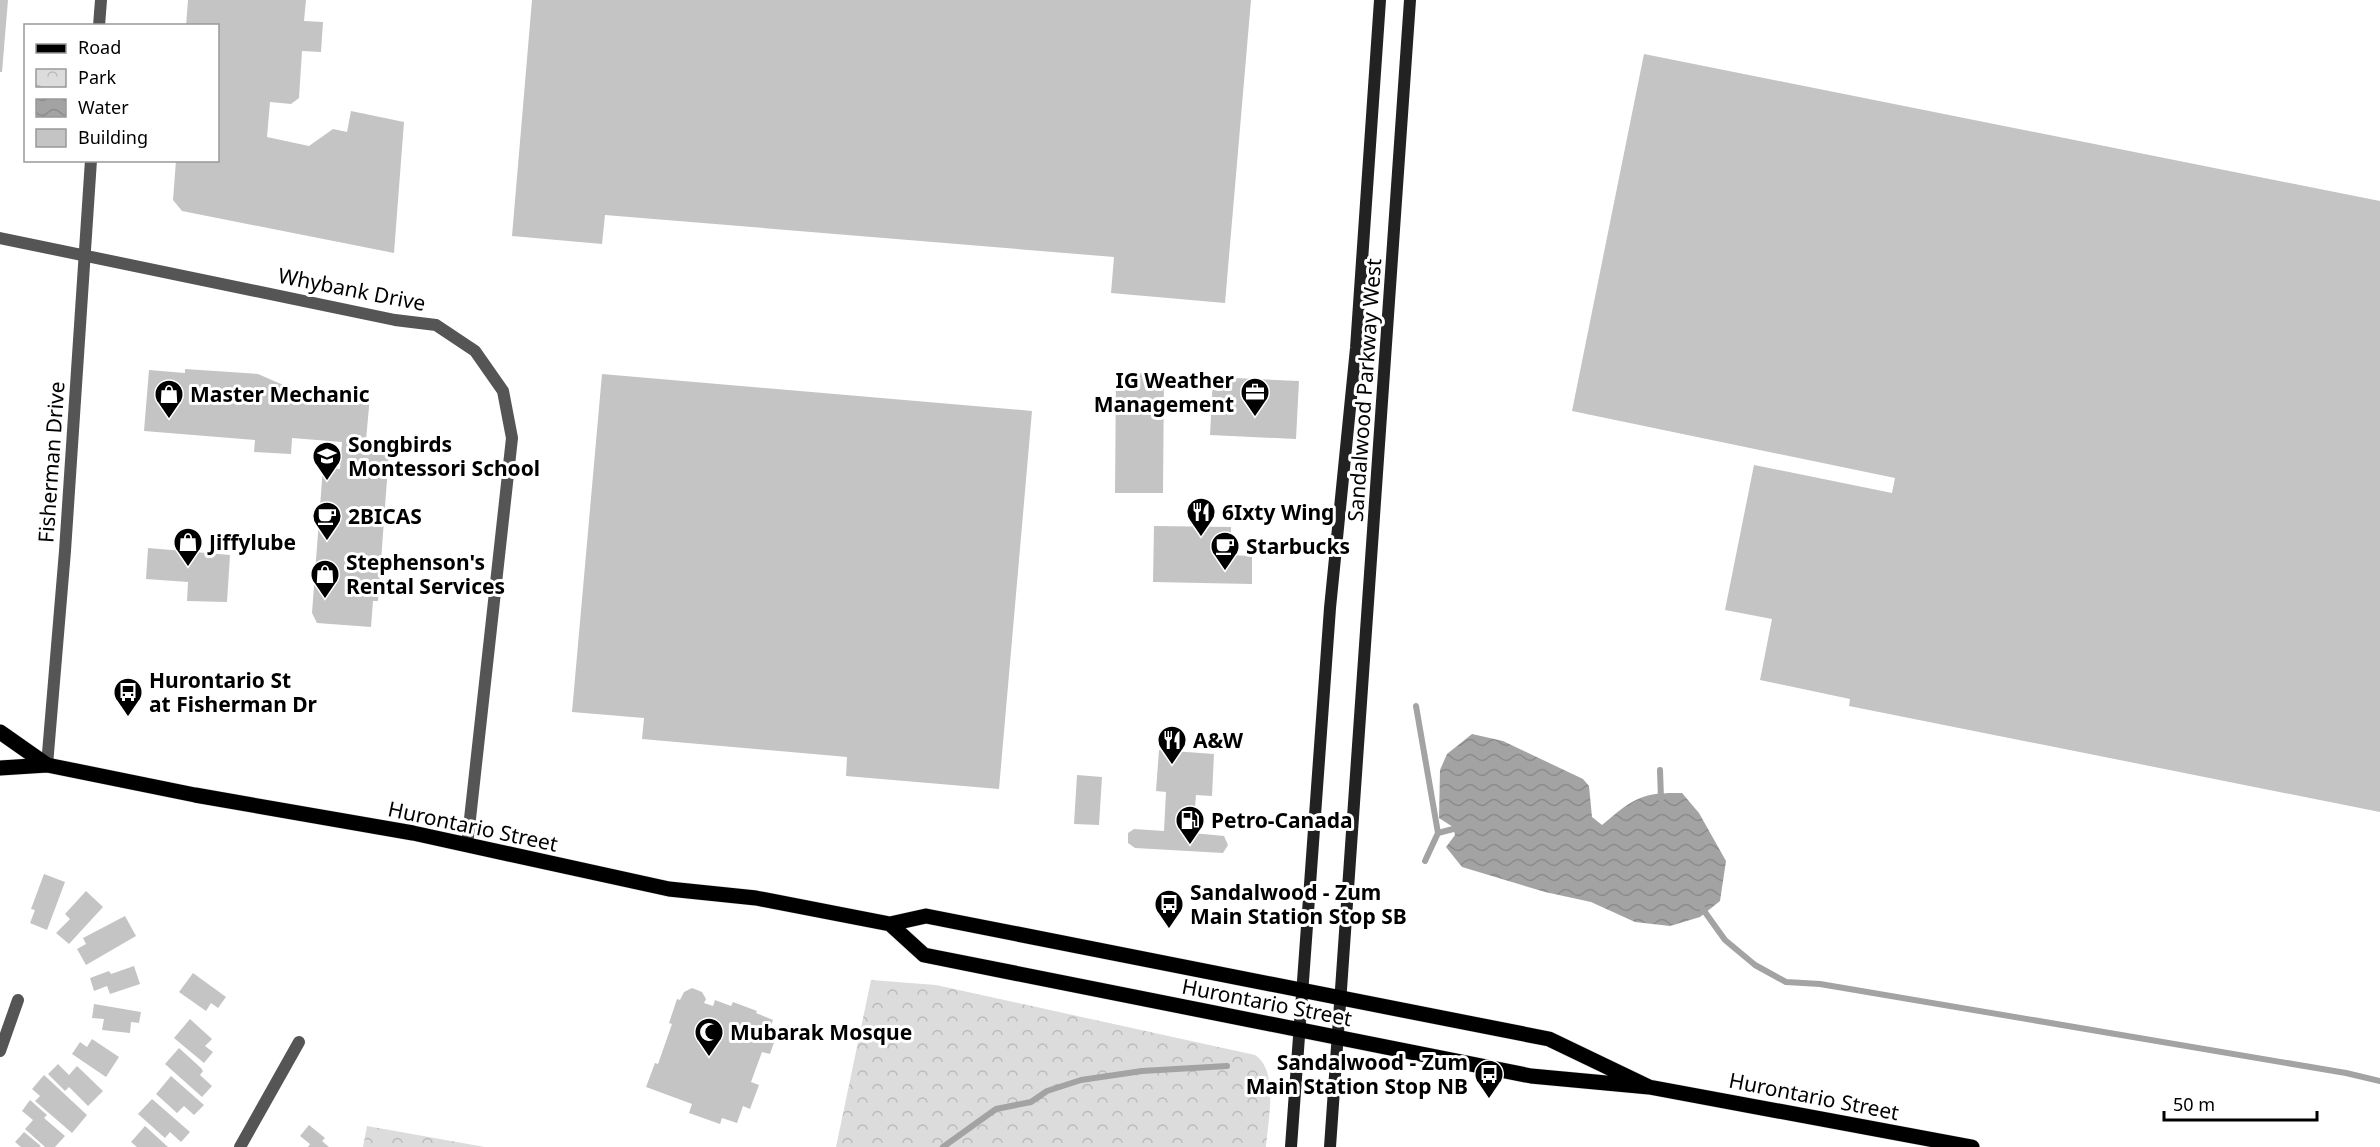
<svg xmlns="http://www.w3.org/2000/svg" width="2380" height="1147" font-family="'Noto Sans',sans-serif">
	<style>
		.park { fill: url(#park-crowns) }
		.water { fill: url(#water-waves) }
		.lines { fill: none; stroke-linecap: round; stroke-linejoin: round }
		.stream { stroke: #a3a3a3; stroke-width: 6 }
		.building { fill: #c4c4c4 }
		.primary-casing { stroke: #dbdbdb; stroke-width: 16 }
		.minor { stroke: #555; stroke-width: 12 }
		.secondary { stroke: #222; stroke-width: 12 }
		.primary { stroke: #000; stroke-width: 15 }
		.labels { text-anchor: middle; dominant-baseline: central; stroke-width: 6; stroke-linejoin: round; paint-order: stroke }
		.street-label { font-size: 21px; fill: #000; stroke: #fff }
		.poi-label { font-size: 21px; font-weight: bold; fill: #000; stroke: #fff; text-anchor: start }
	</style>
	<defs>
		<pattern id="park-crowns" width="20" height="18" patternUnits="userSpaceOnUse" patternTransform="scale(1.5)"><rect width="20" height="18" fill="#dcdcdc"/><path d="M2 6a3 3 0 1 1 6 0M12 15a3 3 0 1 1 6 0" fill="none" stroke="#bbb"/></pattern>
		<pattern id="water-waves" width="16" height="10" patternUnits="userSpaceOnUse" patternTransform="scale(1.5)"><rect width="16" height="10" fill="#a3a3a3"/><path d="M0 5q4-4 8 0t8 0" fill="none" stroke="#8b8b8b"/></pattern>
	</defs>
	<rect width="100%" height="100%" fill="#fff"/>
	<path class="park" d="M871,980L936,985L1255,1055C1279,1070 1268,1122 1266,1147H836Z
		M367,1126L485,1147H363Z"/>
	<path class="water" d="M1472,734L1503,741L1583,779L1589,786L1592,817L1602,825C1633,799 1640,792 1682,793L1699,813L1726,861L1720,901L1700,917L1670,926L1635,922L1591,902L1545,892L1462,867L1446,847L1455,835L1453,827L1439,818L1440,770L1447,754Z"/>
	<g class="lines">
		<path class="stream" d="M1416,706L1438,833
			M1660,770L1661,799
			M1425,861L1438,833L1461,827
			M1702,908L1725,940L1755,965L1786,982L1820,984L2346,1073L2380,1081
			M943,1147L996,1109L1031,1102L1047,1091L1081,1080L1142,1071L1227,1066"/>
	</g>
	<path class="building" d="M0,0H8L2,72H0Z
		M188,0H306L304,21L323,22L321,52L302,51L299,98L291,104L270,102L267,137L309,146L333,129L347,132L351,111L404,122L394,253L182,211L173,200L176,160H218V26H186Z
		M532,0H1251L1225,303L1111,293L1114,257L605,215L602,244L512,236Z
		M1644,54L2380,201V812L1849,706L1850,699L1760,680L1772,619L1725,610L1754,465L1892,493L1895,478L1572,411Z
		M185,369L258,374L295,390L370,396L365,451L389,453L378,601H373L371,627L317,623L312,613L323,467L340,469L342,442L292,438L291,454L254,452L255,440L144,431L149,370L185,373Z
		M1116,373H1164L1163,493H1115Z
		M602,374L1032,411L999,789L846,776L847,757L642,739L644,718L572,712Z
		M1213,377L1299,381L1296,439L1210,435Z
		M1154,526L1231,527L1230,555L1252,556V584L1153,582Z
		M148,548L230,555L227,602L187,601L188,582L146,579Z
		M1159,750L1214,754L1212,796L1196,795L1193,833L1224,836L1228,845L1223,853L1135,848L1128,843V833L1134,829L1164,831L1166,792L1156,791Z
		M1077,775L1102,777L1099,825L1074,824Z
		M44,874L65,882L47,930L30,923L35,910L31,909Z
		M86,891L103,907L69,944L56,933L70,919L65,914Z
		M125,916L136,936L86,965L77,949L86,944L83,938Z
		M134,966L140,984L110,994L107,986L94,991L90,978L109,971L111,974Z
		M193,973L226,997L218,1008L211,1003L206,1011L179,992Z
		M692,988L702,992L706,999L704,1003L713,1006L715,1000L731,1006L733,1002L757,1011L756,1013L773,1020L770,1028L778,1031L770,1054L762,1052L751,1082L759,1085L750,1109L743,1106L737,1123L722,1118L720,1124L689,1113L692,1104L646,1087L655,1063L658,1064L672,1024L669,1023L677,999L680,1000L684,992Z
		M94,1004L141,1012L139,1023L131,1022L130,1033L102,1030L104,1019L92,1018Z
		M190,1019L212,1039L205,1046L213,1052L204,1063L174,1038Z
		M92,1039L119,1057L106,1077L72,1054L80,1042L87,1047Z
		M179,1048L201,1068L203,1071L200,1075L212,1086L202,1097L165,1064Z
		M58,1064L69,1075L77,1066L103,1091L88,1106L69,1087L65,1091L48,1074Z
		M44,1075L87,1115L72,1133L35,1101L40,1096L32,1089Z
		M171,1076L204,1105L194,1115L184,1106L177,1113L156,1094Z
		M152,1099L190,1132L181,1142L170,1132L165,1138L138,1114Z
		M30,1100L47,1115L44,1118L65,1136L55,1147H45L25,1129L33,1120L22,1111Z
		M309,1125L325,1138L322,1141L329,1147H308L310,1144L300,1136Z
		M145,1126L168,1147H137L131,1142Z
		M24,1132L41,1146L39,1147H21L15,1142Z"/>
	<g class="lines">
		<g class="primary-casing">
			<path id="primary" d="M0,732L47,765
				M0,768L47,765L195,795L413,833L669,889L756,898L890,924L926,916L1549,1039L1649,1087
				M890,924L924,955L1531,1076L1649,1087L1972,1147"/>
		</g>
		<path class="minor" d="M99,26L101,0
			M0,238L395,320L436,325L475,351L503,391L512,438L467,846
			M47,765L65,551L91,160
			M0,1051L18,1000
			M240,1147L299,1042"/>
		<path class="secondary" d="M1291,1147L1330,608L1356,348L1380,0
			M1330,1147L1410,0"/>
		<use href="#primary" class="primary"/>
	</g>
	<defs>
		<g id="office-pin" transform="scale(1.5)"><path d="M0 17L-7.5 6A9.5 9.5 0 1 1 7.5 6Z" fill="#000" stroke="#fff"/><path d="M-6-3h4V-5.5h4V-3h4V5H-6ZM-1-4.5V-3h2v-1.5ZM-6 0V1H6V0Z" fill="#fff"/></g>
		<g id="shop-pin" transform="scale(1.5)"><path d="M0 17L-7.5 6A9.5 9.5 0 1 1 7.5 6Z" fill="#000" stroke="#fff"/><path d="M-5-2.5h2.3a2.7 3.5 0 0 1 5.4 0H5L5.5 6h-11ZM-1.5-2.5h3a1.5 2.3 0 0 0-3 0Z" fill="#fff"/></g>
		<g id="school-pin" transform="scale(1.5)"><path d="M0 17L-7.5 6A9.5 9.5 0 1 1 7.5 6Z" fill="#000" stroke="#fff"/><path d="M0-5L7-2L0 1L-7-2ZM-4 1L0 2.5L4 1V4Q0 6-4 4Z" fill="#fff"/></g>
		<g id="restaurant-pin" transform="scale(1.5)"><path d="M0 17L-7.5 6A9.5 9.5 0 1 1 7.5 6Z" fill="#000" stroke="#fff"/><path d="M-5-6h1v4h1v-4h1v4h1v-4h1v5L-1.5 .5V6h-2V.5L-5-1ZM5-6V6H3V1.5H1.5Q1.5-4 5-6Z" fill="#fff"/></g>
		<g id="cafe-pin" transform="scale(1.5)"><path d="M0 17L-7.5 6A9.5 9.5 0 1 1 7.5 6Z" fill="#000" stroke="#fff"/><path d="M-5.5-4.5H6V0H3Q3 3.5 0 3.5H-2.5Q-5.5 3.5-5.5 0ZM3-3.2v2h1.7v-2ZM-6 4.5H4V6H-6Z" fill="#fff"/></g>
		<g id="bus-pin" transform="scale(1.5)"><path d="M0 17L-7.5 6A9.5 9.5 0 1 1 7.5 6Z" fill="#000" stroke="#fff"/><path d="M-5-6H5V4H4V6H2V4H-2V6H-4V4H-5ZM-3.5-4V0h7V-4ZM-3.5 1.2v1.5H-2V1.2ZM2 1.2v1.5H3.5V1.2Z" fill="#fff"/></g>
		<g id="fuel-pin" transform="scale(1.5)"><path d="M0 17L-7.5 6A9.5 9.5 0 1 1 7.5 6Z" fill="#000" stroke="#fff"/><path d="M-5.5-6h7V0h2V4h1.3V-2.5L3-4.5l.8-.8L6-3V5H2.5V1h-1V6h-7ZM-4.2-4.7v3.2H.2V-4.7Z" fill="#fff"/></g>
		<g id="mosque-pin" transform="scale(1.5)"><path d="M0 17L-7.5 6A9.5 9.5 0 1 1 7.5 6Z" fill="#000" stroke="#fff"/><path d="M3.5-4.9A6 6 0 1 0 3.5 4.9A5 5 0 1 1 3.5-4.9Z" fill="#fff"/></g>
	</defs>
	<g fill-rule="evenodd">
		<use href="#office-pin" x="1255" y="392"/>
		<use href="#shop-pin" x="169" y="394"/>
		<use href="#school-pin" x="327" y="456"/>
		<use href="#restaurant-pin" x="1201" y="512"/>
		<use href="#cafe-pin" x="327" y="516"/>
		<use href="#shop-pin" x="188" y="542"/>
		<use href="#cafe-pin" x="1225" y="546"/>
		<use href="#shop-pin" x="325" y="574"/>
		<use href="#bus-pin" x="128" y="692"/>
		<use href="#restaurant-pin" x="1172" y="740"/>
		<use href="#fuel-pin" x="1190" y="820"/>
		<use href="#bus-pin" x="1169" y="904"/>
		<use href="#mosque-pin" x="709" y="1032"/>
		<use href="#bus-pin" x="1489" y="1074"/>
	</g>
	<g class="labels">
		<g class="street-label">
			<text transform="translate(352 289) rotate(11)">Whybank Drive</text>
			<text transform="translate(1364 390) rotate(-86)">Sandalwood Parkway West</text>
			<text transform="translate(51 462) rotate(-86)">Fisherman Drive</text>
			<text transform="translate(473 826) rotate(12)">Hurontario Street</text>
			<text transform="translate(1267 1002) rotate(11)">Hurontario Street</text>
			<text transform="translate(1814 1096) rotate(11)">Hurontario Street</text>
		</g>
		<g class="poi-label">
			<text x="1234" y="380" text-anchor="end">IG Weather<tspan x="1234" dy="24">Management</tspan></text>
			<text x="190" y="394">Master Mechanic</text>
			<text x="348" y="444">Songbirds<tspan x="348" dy="24">Montessori School</tspan></text>
			<text x="1222" y="512">6Ixty Wing</text>
			<text x="348" y="516">2BICAS</text>
			<text x="209" y="542">Jiffylube</text>
			<text x="1246" y="546">Starbucks</text>
			<text x="346" y="562">Stephenson's<tspan x="346" dy="24">Rental Services</tspan></text>
			<text x="149" y="680">Hurontario St<tspan x="149" dy="24">at Fisherman Dr</tspan></text>
			<text x="1193" y="740">A&amp;W</text>
			<text x="1211" y="820">Petro-Canada</text>
			<text x="1190" y="892">Sandalwood - Zum<tspan x="1190" dy="24">Main Station Stop SB</tspan></text>
			<text x="730" y="1032">Mubarak Mosque</text>
			<text x="1468" y="1062" text-anchor="end">Sandalwood - Zum<tspan x="1468" dy="24">Main Station Stop NB</tspan></text>
		</g>
	</g>
	<rect x="24" y="24" width="195" height="138" fill="#ffffff" stroke="#999999" stroke-width="1.5"/>
	<rect x="36" y="44" width="30" height="9" fill="#000000" stroke="#999999" stroke-width="1.5"/>
	<text x="78" y="54" font-size="18" fill="#000000">Road</text>
	<rect x="36" y="69" width="30" height="18" fill="url(#park-crowns)" stroke="#999999" stroke-width="1.5"/>
	<text x="78" y="84" font-size="18" fill="#000000">Park</text>
	<rect x="36" y="99" width="30" height="18" fill="url(#water-waves)" stroke="#999999" stroke-width="1.5"/>
	<text x="78" y="114" font-size="18" fill="#000000">Water</text>
	<rect x="36" y="129" width="30" height="18" fill="#c4c4c4" stroke="#999999" stroke-width="1.5"/>
	<text x="78" y="144" font-size="18" fill="#000000">Building</text>
	<path d="M2164 1111v9h153v-9" fill="none" stroke="#000000" stroke-width="3"/>
	<text x="2173" y="1111" font-size="18" fill="#000000" stroke="#ffffff" stroke-width="4.5" paint-order="stroke">50 m</text>
</svg>
